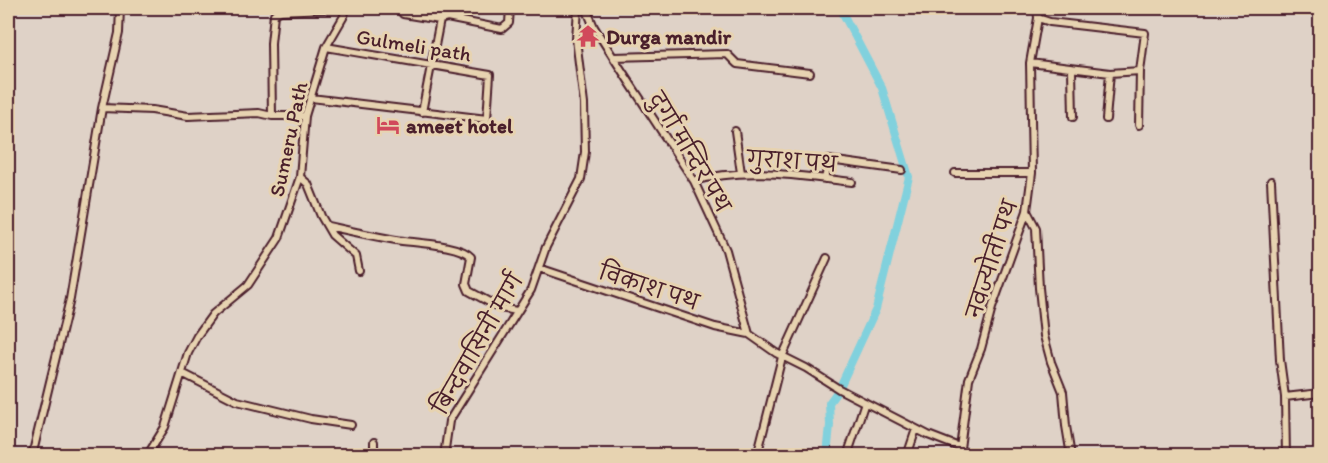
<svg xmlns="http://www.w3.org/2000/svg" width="1328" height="463" font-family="Itim,'Playpen Sans Deva',sans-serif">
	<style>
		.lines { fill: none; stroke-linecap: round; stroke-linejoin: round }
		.canal { stroke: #81d1dd; stroke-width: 8 }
		.street-casing { stroke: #4a1f2b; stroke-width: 10 }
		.street { stroke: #e7d3b1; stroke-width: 6 }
		.labels { text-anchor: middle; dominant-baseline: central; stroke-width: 6; stroke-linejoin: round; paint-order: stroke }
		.poi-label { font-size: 21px; font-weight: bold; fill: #4a1f2b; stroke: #e7d3b1; text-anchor: start }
		.street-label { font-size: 21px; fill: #4a1f2b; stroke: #e7d3b1 }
	</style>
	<rect width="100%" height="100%" fill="#dfd2c7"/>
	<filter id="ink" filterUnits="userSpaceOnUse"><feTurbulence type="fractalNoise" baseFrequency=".0167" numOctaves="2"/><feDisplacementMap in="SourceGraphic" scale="12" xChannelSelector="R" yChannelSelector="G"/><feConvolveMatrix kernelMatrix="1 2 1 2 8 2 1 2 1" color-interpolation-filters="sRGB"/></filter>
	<g filter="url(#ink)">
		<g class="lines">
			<path class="canal" d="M827,456L830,425L829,403L839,389L876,309L909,177L882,88L840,8"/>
			<g class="street-casing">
				<path id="street" d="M404,8L403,14L440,20L447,18L502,29L509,23L510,8
					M586,8L594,27L613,57L694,181L726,250L749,334L776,353L806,368L839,389L928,435L959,447L968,456
					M447,18L453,12L454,8
					M613,57L727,54L737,64L810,73
					M1030,63L1110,73L1140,71L1145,33L1050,22L1038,18
					M1072,70L1073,117
					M311,98L487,119L490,75L326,47
					M102,108L152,110L188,116L259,113L272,116H305
					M422,112L440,20
					M272,116L271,43L274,14L281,11L346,8
					M1106,119L1110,73
					M1139,125L1140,71
					M735,131L741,173
					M955,173H1032
					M300,177L308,184L321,216L332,235L356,256L359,271
					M825,179L829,160L902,170
					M694,181C746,166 800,176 852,182
					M1271,181L1280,360L1285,397L1286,456
					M1027,211L1036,228L1039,288L1044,336L1051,362L1063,392L1066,426L1071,456
					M328,226C350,231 373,236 396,240C413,243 460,244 471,257L466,284L469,291L500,308L517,311
					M539,268L715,327L749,334
					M182,373L237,401L311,419L351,425
					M1285,397L1320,393
					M32,456L70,299L102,108L119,33L120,8
					M147,456L165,427L188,353L197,336L213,314L248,285L279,238L300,177L305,116L326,47L344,16L346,8
					M374,456V442
					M444,456L449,421L531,290L546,247L581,179L585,152L584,104L576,39L578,8
					M757,456L782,357L827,258
					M847,456L865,402
					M907,456L916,429
					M959,456L969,379L981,349L992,308L1027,211L1032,173L1030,63L1038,18L1037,8"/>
			</g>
			<use href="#street" class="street"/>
		</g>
	</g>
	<defs>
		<g id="temple-bare" transform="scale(1.8)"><path d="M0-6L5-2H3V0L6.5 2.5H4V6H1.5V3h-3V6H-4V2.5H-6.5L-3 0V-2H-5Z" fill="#d1495b" stroke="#e7d3b1" stroke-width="2.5" paint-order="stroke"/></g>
		<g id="hotel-bare" transform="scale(1.8)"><path d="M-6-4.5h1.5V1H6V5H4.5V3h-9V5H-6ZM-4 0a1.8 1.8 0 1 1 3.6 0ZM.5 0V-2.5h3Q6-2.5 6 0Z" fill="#d1495b" stroke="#e7d3b1" stroke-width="2.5" paint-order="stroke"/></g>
	</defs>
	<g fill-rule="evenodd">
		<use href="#temple-bare" x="588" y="36"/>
		<use href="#hotel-bare" x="388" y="125"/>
	</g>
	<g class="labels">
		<g class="poi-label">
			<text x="606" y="36">Durga mandir</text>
			<text x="406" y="125">ameet hotel</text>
		</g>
		<g class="street-label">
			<text transform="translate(414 45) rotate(9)">Gulmeli path</text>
			<text transform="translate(288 139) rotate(-78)">Sumeru Path</text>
			<text transform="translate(690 152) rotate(59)">दुर्गा मन्दिर पथ</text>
			<text transform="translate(792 161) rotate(4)">गुराश पथ</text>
			<text transform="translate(992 259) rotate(-72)">नवज्योती पथ</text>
			<text transform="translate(649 287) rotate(18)">विकाश पथ</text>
			<text transform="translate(478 344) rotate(-60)">बिन्दवासिनी मार्ग</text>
		</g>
	</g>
	<rect width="1328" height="463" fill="none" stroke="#e7d3b1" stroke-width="30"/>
	<rect x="15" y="15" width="1298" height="433" fill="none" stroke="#4a1f2b" stroke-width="2" filter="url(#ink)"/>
</svg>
